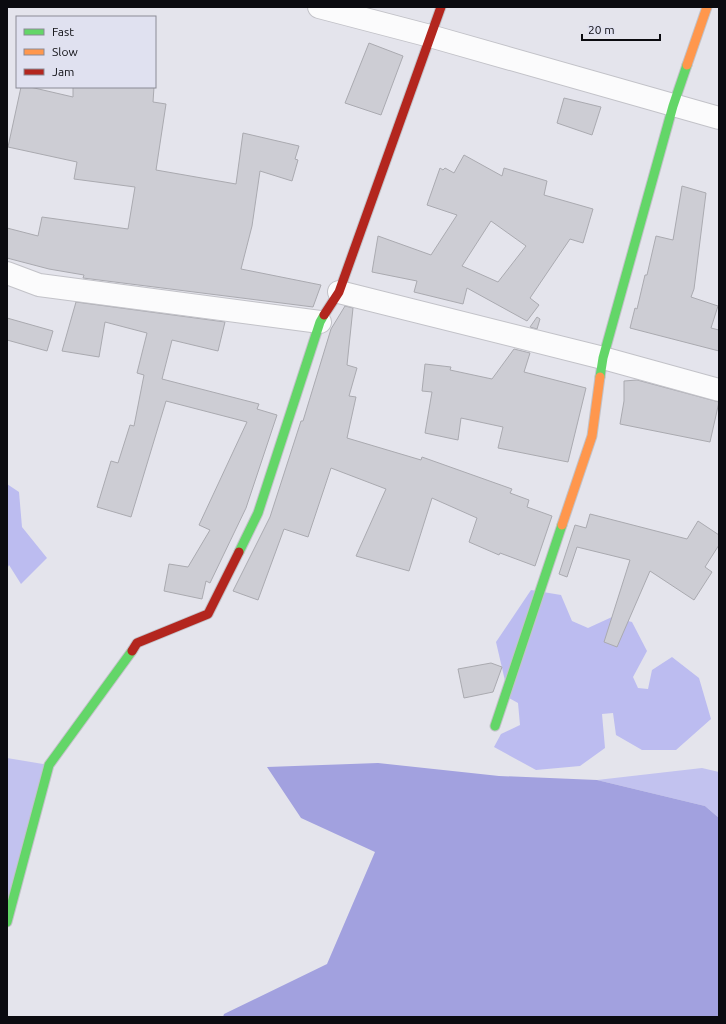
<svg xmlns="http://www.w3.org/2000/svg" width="726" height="1024" font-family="Ubuntu,sans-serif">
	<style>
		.green { fill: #c2c2ef }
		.forest { fill: #bcbcf0 }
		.water { fill: #a2a1df }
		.building { fill: #cdcdd4; stroke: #aaaab0; fill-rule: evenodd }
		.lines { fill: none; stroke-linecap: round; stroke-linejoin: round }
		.street-casing { stroke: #c2c2c8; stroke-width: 24 }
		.fast-casing { stroke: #c2c2c8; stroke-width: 11 }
		.slow-casing { stroke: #c2c2c8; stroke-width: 11 }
		.jam-casing { stroke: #c2c2c8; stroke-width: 11 }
		.street { stroke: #fbfbfc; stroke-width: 22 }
		.fast { stroke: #63d668; stroke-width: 9 }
		.slow { stroke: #ff974d; stroke-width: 9 }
		.jam { stroke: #b3261e; stroke-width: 9 }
	</style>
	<rect width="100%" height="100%" fill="#e4e4ec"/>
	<path class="green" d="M7,758L49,765L7,908Z
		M702,768L719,772V818L705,806L597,780Z"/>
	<path class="forest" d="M7,484L19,492L22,527L47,558L21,584L9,565L7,569Z
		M531,590L561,595L572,621L588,628L612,617L632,622L647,651L633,677L638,688L648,689L652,670L672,657L699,678L711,719L676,750H642L616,735L613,713L602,714L605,748L580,766L536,770L494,747L501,734L520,725L518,703L509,698L496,642Z"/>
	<path class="water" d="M378,763L499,776L597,780L705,806L719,818V1017H223L224,1014L327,964L375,852L301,818L267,767Z"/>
	<path class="building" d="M369,43L403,56L381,115L345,103Z
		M21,87H30L73,97V87H154L153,102L166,104L156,170L236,184L243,133L299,146L295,159L298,160L292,181L260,171L252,226L241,269L321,285L313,307L83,278L84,275L49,269L7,258V228L38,236L42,217L128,229L135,187L74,179L77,162L8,147Z
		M564,98L601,107L592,135L557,123Z
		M464,155L502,176L504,168L547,181L544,195L593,209L583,243L570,239L530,298L539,305L527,321L467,288L463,304L414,292L417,281L372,272L378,236L431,255L457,215L427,205L440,168L443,170L445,168L454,173ZM491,221L526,246L498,282L462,266Z
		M682,186L706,193L694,289L691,297L718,306L711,328L719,330V351L630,328L635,308L637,309L645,275H647L656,236L673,240Z
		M76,302L225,322L218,351L172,340L162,379L259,404L257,409L277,415L246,508L210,583L206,581L202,599L164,591L169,564L188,567L210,530L199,525L247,422L166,401L131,517L97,507L111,461L118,463L130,425L134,426L144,375L137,373L147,333L105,322L99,357L62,351Z
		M345,306L353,308L347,365L357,368L349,396L356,397L347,438L421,460L422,457L512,489L510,493L529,500L527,507L552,516L535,566L500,553L499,555L469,542L477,518L432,498L409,571L356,556L386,489L331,468L308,537L284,529L258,600L233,591L270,517L301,421H303L331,329Z
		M537,317L540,319L537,329L530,327Z
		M7,318L53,331L47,351L7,340Z
		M514,349L530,353L524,372L586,388L568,462L498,448L503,427L461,418L458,440L425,433L432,392L422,391L425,364L451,367L450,370L492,379Z
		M637,380L719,402L710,442L620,424L624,401V381Z
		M590,514L687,539L698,521L719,535V545L705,567L712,572L694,600L650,571L617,647L604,642L630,560L577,547L567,577L559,574L575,525L586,528Z
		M491,663L502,667L493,692L464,698L458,669Z"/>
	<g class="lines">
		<g class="street-casing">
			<path id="street" d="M319,7L430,36L719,118
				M7,273L39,285L320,322
				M339,292L603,358L719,390"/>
		</g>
		<g class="fast-casing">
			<path id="fast" d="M600,377L603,358L673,106L687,65
				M239,552L258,513L320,322L324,315
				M495,726L562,525
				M7,922L49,765L132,651"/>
		</g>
		<g class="slow-casing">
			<path id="slow" d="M687,65L707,7
				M562,525L592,436L600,377"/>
		</g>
		<g class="jam-casing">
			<path id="jam" d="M324,315L339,292L441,7
				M132,651L137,643L208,614L239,552"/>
		</g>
		<use href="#street" class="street"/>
		<use href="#fast" class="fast"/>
		<use href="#slow" class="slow"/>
		<use href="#jam" class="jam"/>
	</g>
	<rect width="726" height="1024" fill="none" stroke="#0b0b10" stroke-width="16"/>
	<rect x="16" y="16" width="140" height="72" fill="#e0e1f0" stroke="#8b8b96"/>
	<rect x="24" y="29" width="20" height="6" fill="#63d668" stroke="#8b8b96"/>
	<text x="52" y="36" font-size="12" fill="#0b0b10">Fast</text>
	<rect x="24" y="49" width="20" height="6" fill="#ff974d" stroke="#8b8b96"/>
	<text x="52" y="56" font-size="12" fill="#0b0b10">Slow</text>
	<rect x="24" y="69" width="20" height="6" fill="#b3261e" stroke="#8b8b96"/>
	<text x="52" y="76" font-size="12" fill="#0b0b10">Jam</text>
	<path d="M582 34v6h78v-6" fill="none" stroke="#0b0b10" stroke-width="2"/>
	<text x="588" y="34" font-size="12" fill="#0b0b10" stroke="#e0e1f0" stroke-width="3" paint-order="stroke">20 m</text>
</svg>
